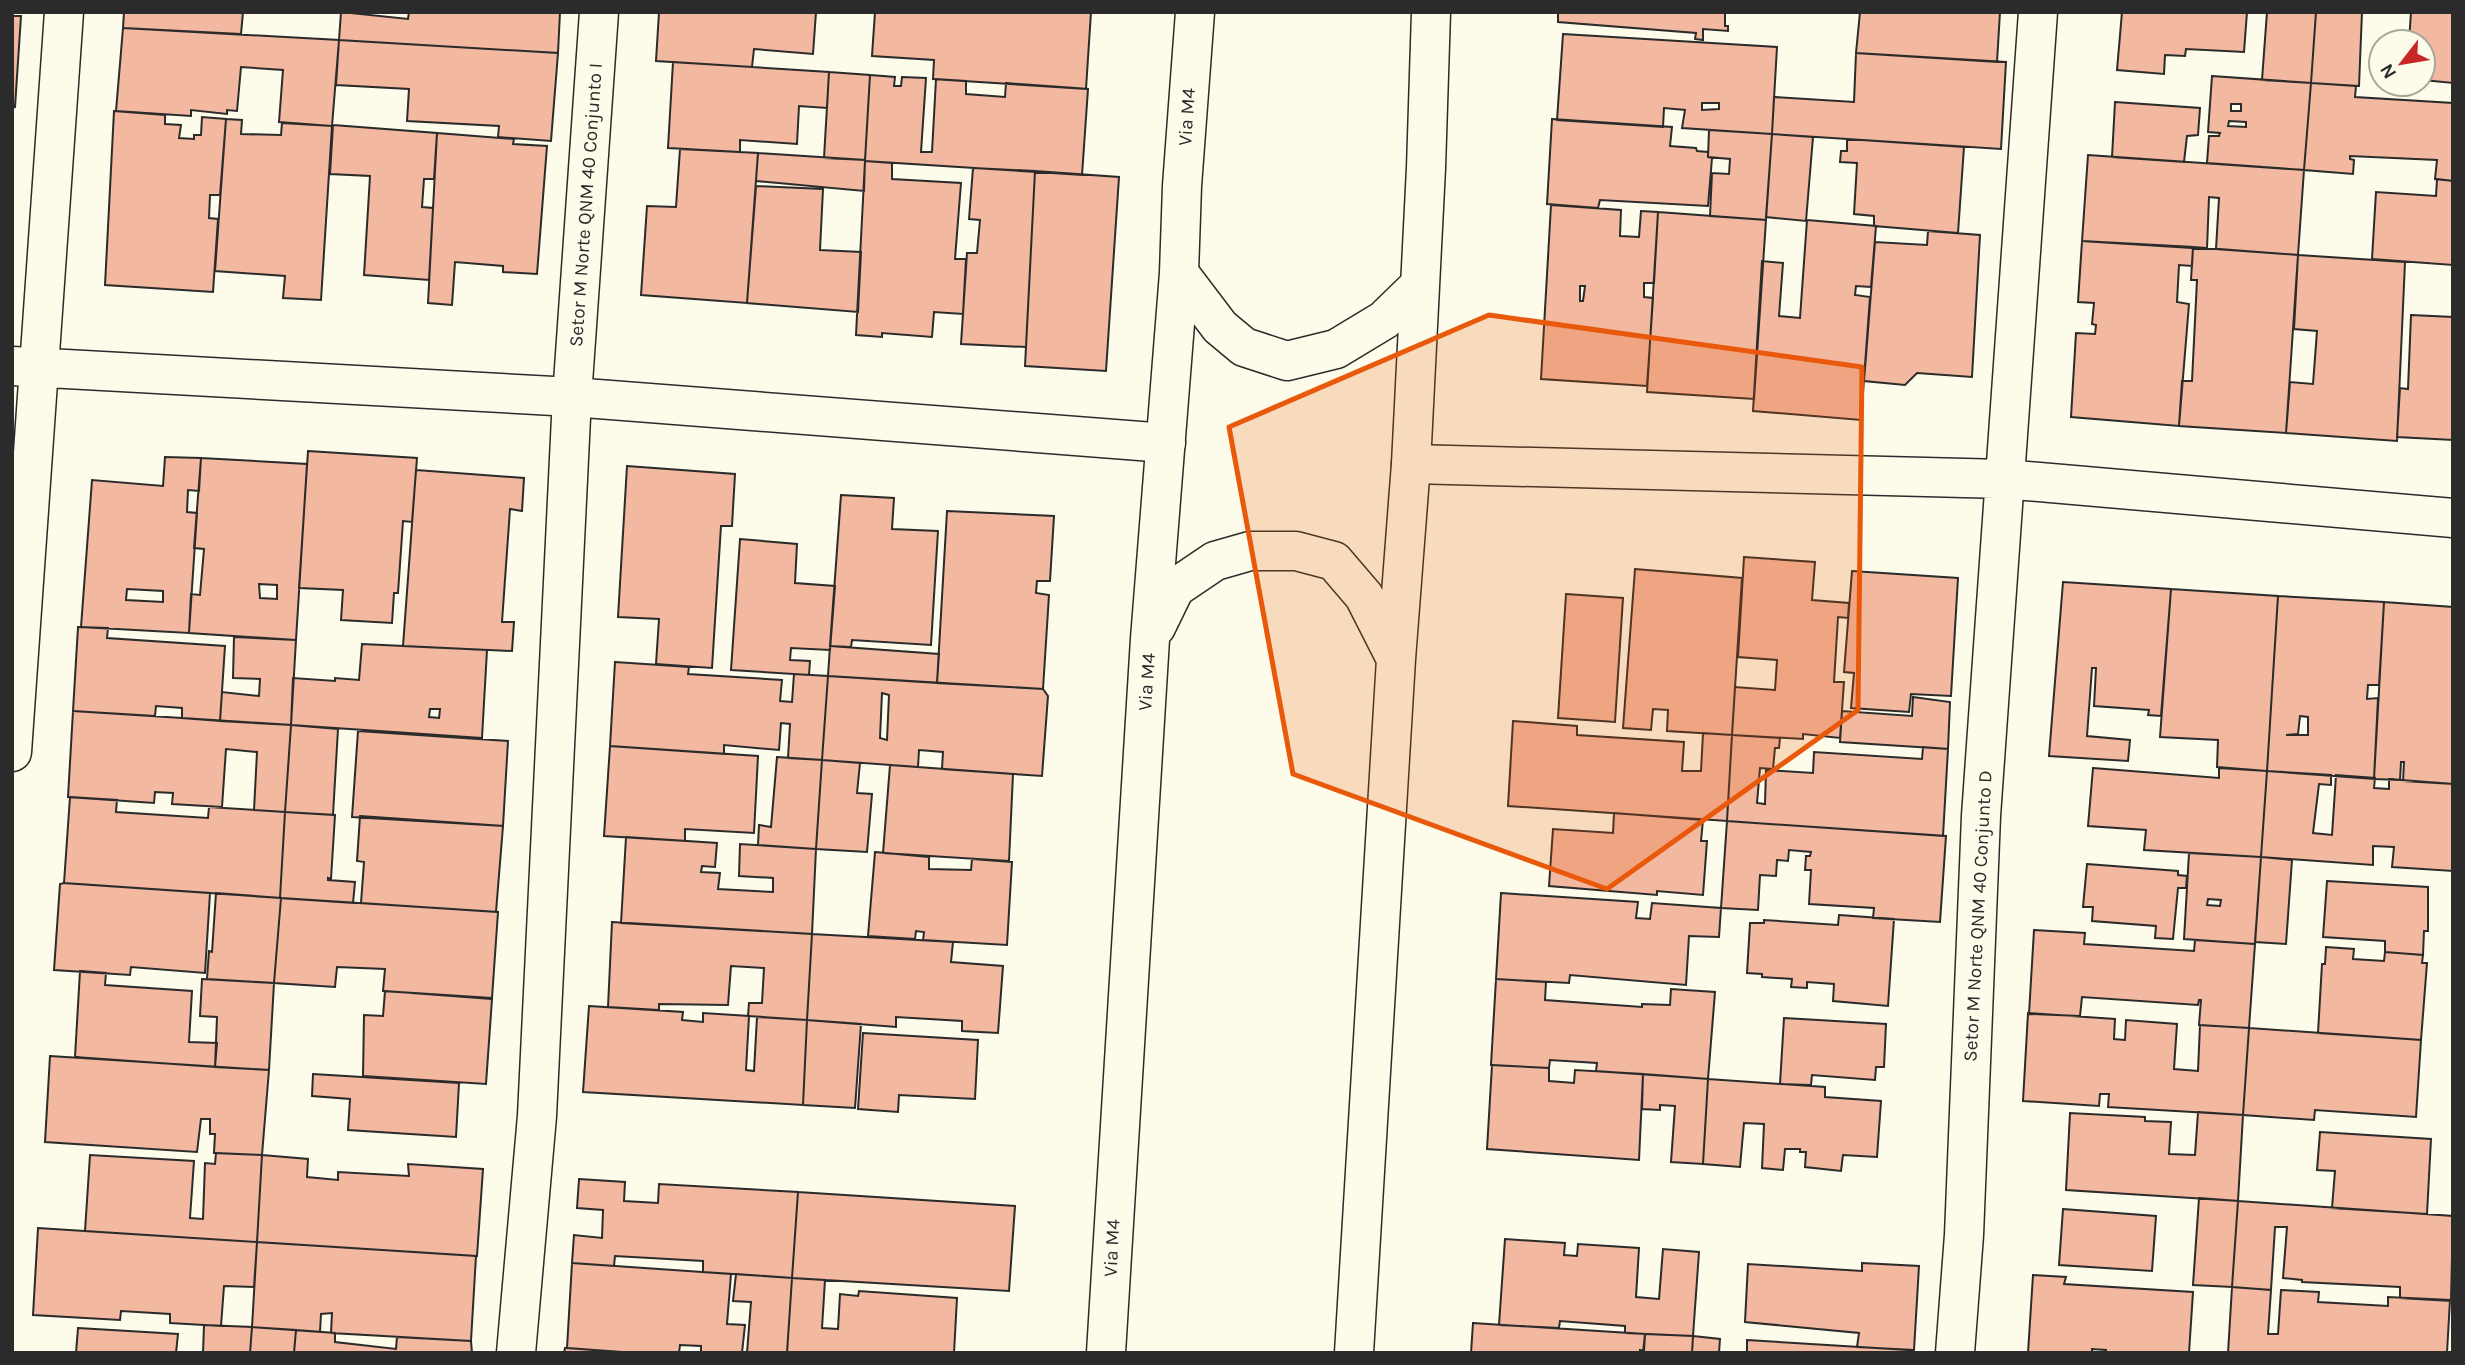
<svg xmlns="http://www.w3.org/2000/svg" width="2465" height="1365" font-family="Karla,sans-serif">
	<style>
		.building { fill: #f2b8a0; stroke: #2b2b2b; stroke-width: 2; fill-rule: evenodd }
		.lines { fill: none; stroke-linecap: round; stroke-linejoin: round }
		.minor-casing { stroke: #2b2b2b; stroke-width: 41 }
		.major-casing { stroke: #2b2b2b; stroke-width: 41 }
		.minor { stroke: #fdfbea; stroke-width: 38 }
		.major { stroke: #fdfbea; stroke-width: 38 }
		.marked { fill: #e8590c; fill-opacity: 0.2; stroke: #e8590c; stroke-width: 5; stroke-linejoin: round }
		.labels { text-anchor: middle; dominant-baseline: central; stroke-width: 5; stroke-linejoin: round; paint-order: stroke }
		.street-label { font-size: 19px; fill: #2b2b2b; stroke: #fdfbea }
	</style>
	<rect width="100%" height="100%" fill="#fdfbea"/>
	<path class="building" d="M124,12H243L241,34L123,28Z
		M341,12L408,19L409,12H560L558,53L339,40Z
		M659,12H816L813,54L754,49L752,67L656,61Z
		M875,12H1091L1086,89L933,79L934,60L872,56Z
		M1558,12H1725V26H1728V31L1703,29V40L1695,39L1696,33L1558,22Z
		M1860,12H2000L1997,62L1856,53Z
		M2122,12H2247L2244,52L2186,49L2185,56L2165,55L2164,74L2117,70Z
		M2267,12H2316L2311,83L2262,80Z
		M2316,12H2362L2359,86L2311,83Z
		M2411,12H2453V83L2423,80V42H2409Z
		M12,16H21L15,107L13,108Z
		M123,28L339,40L332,126L279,122L283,70L241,67L237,111L227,110V114L191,110V116L116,111Z
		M1563,34L1777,47L1772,134L1682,128L1685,110L1664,108L1663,127L1557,120ZM1702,103H1719V109L1702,110Z
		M339,40L558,53L551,141L498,137L499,126L407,121L409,89L336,85Z
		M1856,53L2006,62L2001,149L1772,134L1774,97L1854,102Z
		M673,62L829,72L827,108L799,106L797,144L740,140V152L668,148Z
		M829,72L870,75L865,160L824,158Z
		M870,75L895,77L894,86H901L902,77L926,78L921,152H932L936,79L966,81V94L1005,97L1006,83L1088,89L1082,175L865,161Z
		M2212,76L2311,83L2304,170L2207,163L2209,136H2219L2220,133L2208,132ZM2231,104H2241V111H2231ZM2229,121L2246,122V127L2228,126Z
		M2311,83L2356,86L2355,97L2453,103V181L2435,179L2437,160L2350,156V159L2354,160L2353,174L2304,170Z
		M2115,102L2200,108L2198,135L2187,136L2184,162L2112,157Z
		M114,111L165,115V124L181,125L179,138L194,139V135H201L202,117L226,119L220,195H210L209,218L218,219L213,292L105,285Z
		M226,119L242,120L241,134L281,135L282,123L332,126L321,300L283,298L285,276L215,271Z
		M1552,119L1672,127L1670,146L1696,148L1697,151L1708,152V157L1712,158L1708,206L1600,200L1598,208L1547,204Z
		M333,125L437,133L434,179H424L422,207L433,208L429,280L364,275L370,176L330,174Z
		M1709,130L1772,134L1766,220L1710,216L1712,173L1729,174L1730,159L1708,157Z
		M437,133L514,139L513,144L547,146L537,274L503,272V266L455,262L452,305L428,303Z
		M1772,134L1813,137L1806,221L1766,217Z
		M1847,139L1964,147L1958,233L1874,226V216L1854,214L1857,163L1840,162L1841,151H1847Z
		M680,149L758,153L747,303L641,295L647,206L676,207Z
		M758,153L865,160L864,191L756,181Z
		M2088,155L2304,170L2298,255L2216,249L2219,198L2209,197L2207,249L2082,241Z
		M865,161L892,163V179L961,183L955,259H966L963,314L934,312L932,337L882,333V337L856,335Z
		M973,168L1035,171L1026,347L961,344L967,253H977L980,220L969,219Z
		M1035,171L1119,177L1106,371L1025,366Z
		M2437,179L2453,181V265L2372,259L2376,192L2436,196Z
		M756,186L823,189L820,250L861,252L858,312L747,303Z
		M1551,205L1621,210L1620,236L1639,237L1641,211L1658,212L1654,283H1644V297L1653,298L1647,386L1541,379ZM1580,286H1585L1583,301H1580Z
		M1658,212L1766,220L1754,399L1647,392Z
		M1807,220L1876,226L1871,287L1856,286L1855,295L1870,297L1861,420L1753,411L1762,261L1783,263L1779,316L1800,318Z
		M1928,231L1980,235L1972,377L1917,373L1905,385L1864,381L1875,242L1927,245Z
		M2082,241L2193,247L2192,266L2179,265L2177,302L2189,304L2179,426L2071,417L2076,333L2095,334L2096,325L2092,324L2094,303L2078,302Z
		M2193,247L2298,255L2286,433L2179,426L2182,381H2192L2197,280H2191Z
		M2298,255L2405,262L2397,441L2286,433L2290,382L2313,384L2317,331L2294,329Z
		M2411,315L2453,317V440L2397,437L2400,388L2408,389Z
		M308,451L417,458L412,522L403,521L398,593H394L392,623L341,620L343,590L299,588Z
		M165,457L201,458L199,491L188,490L187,512L197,513L189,633L81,627L92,480L163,486ZM127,589L163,591V602L126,600Z
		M201,458L307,464L296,640L189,633L191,594L200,595L204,549L194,548ZM259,584L277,585V599L260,598Z
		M627,466L735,474L732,526H721L712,668L656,664L659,619L618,617Z
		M416,470L524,478L522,511L510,509L502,622H514L512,651L403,646Z
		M841,495L894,498L892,529L938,531L931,645L852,640L851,647L830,646Z
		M947,511L1054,516L1050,581H1037L1036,593L1049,595L1043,689L937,683Z
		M740,539L797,544L795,583L835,586L830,650L791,648L790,660L810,661L809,675L731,670Z
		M1744,557L1815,562L1812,600L1849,603L1848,618L1838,617L1834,682H1844L1840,738L1803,734V739L1732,735L1735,687L1775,690L1777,660L1738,657Z
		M1635,569L1742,578L1732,735L1667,731L1668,710L1653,709L1651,730L1623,728Z
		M1852,571L1958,578L1951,696L1911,694L1909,712L1851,708L1854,673L1844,672Z
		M2063,582L2171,589L2161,716L2148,715L2149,710L2094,706L2096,668H2092L2087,736L2130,740L2128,761L2049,756Z
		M2171,589L2278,596L2267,771L2217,767L2218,740L2160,737Z
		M1566,594L1623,598L1615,722L1558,718Z
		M2278,596L2384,602L2379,685H2368L2367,699L2378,698L2374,779L2267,771ZM2300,716L2308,717V735H2286L2298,734Z
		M2384,602L2453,607V784L2403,781L2404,762H2401L2400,780L2374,779Z
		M78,627L108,628L107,638L225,646L220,721L182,718V708L156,706L155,716L73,711Z
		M234,637L296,640L291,725L220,721L222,692L259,696L260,679L233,678Z
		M362,644L487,650L482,738L291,725L293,678L335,681V678L359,680ZM430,709H440L439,718L429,717Z
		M830,646L939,654L937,683L828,676Z
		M615,662L689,667L688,674L782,680L780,701L792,702L794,674L828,676L822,760L788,758L790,724L781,723L779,750L724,745V754L610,746Z
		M828,676L1043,689L1048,696L1042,776L942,769L943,752L919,750L918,767L822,760ZM882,693L889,695L887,740L880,738Z
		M1913,697L1950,702L1948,749L1840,742L1842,711L1912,716Z
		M73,711L291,725L285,812L254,810L257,752L226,749L222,807L172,804L173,793L155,792L154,803L68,797Z
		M1513,721L1577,726V735L1684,742L1682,771H1701L1703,733L1732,735L1727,821L1508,806Z
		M291,725L338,729L333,815L285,812Z
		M358,731L508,741L503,826L352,817Z
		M1732,735L1780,738L1779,748H1775L1773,769L1760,768L1757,803L1765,804L1766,770L1813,773L1814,752L1922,759L1923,747L1948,749L1943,836L1727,821Z
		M610,746L758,756L754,833L685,829V841L604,836Z
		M777,757L822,760L816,849L758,845L759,825L771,827Z
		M822,760L860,763L857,793L872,794L867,852L816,849Z
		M890,765L1013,774L1009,861L883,853Z
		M2093,768L2219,778V768L2267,771L2261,857L2144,850L2146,830L2088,826Z
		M2267,771L2331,775V785L2319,784L2313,833L2332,835L2336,775L2375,778L2374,788L2389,789V779L2453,784V871L2392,867L2394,847L2373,846V865L2261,857Z
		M70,797L117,800L116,812L208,818L209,807L285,812L280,898L64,883Z
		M285,812L335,815L331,879L328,878V880L355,882L353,903L280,898Z
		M1614,813L1703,820L1701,841H1707L1703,895L1657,891V895L1549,886L1553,829L1613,833Z
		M360,816L503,826L496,912L361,903L364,862L357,861Z
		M1727,821L1946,836L1940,922L1873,918L1874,908L1809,904L1811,870H1805L1806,856H1810L1811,852L1789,850L1788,861L1777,860L1776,876L1760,875L1758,910L1721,908Z
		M626,837L717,843L715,867L702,866L701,872L720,873L718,889L773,892V878L739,876L740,844L816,849L812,934L621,923Z
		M875,852L929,857V869L971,870L972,859L1012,862L1007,945L923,940L924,932L916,931L915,939L868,936Z
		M2189,853L2261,857L2255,944L2184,939ZM2208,899L2221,900L2220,906L2207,905Z
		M2261,857L2292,860L2286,944L2255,942Z
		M2087,864L2178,871V875L2187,876L2186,888H2178L2173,939L2155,938L2156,926L2092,921L2093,907H2083Z
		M2327,881L2428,887V931H2424L2423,955L2385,952V941L2323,937Z
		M64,883L210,893L205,973L131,967L130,975L54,970L60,884Z
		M216,893L281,898L274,983L207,979L209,951L212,952Z
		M1501,893L1638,902L1636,918L1650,919L1652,903L1721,908L1719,937L1689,936L1686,985L1570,975L1569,983L1496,979Z
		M281,898L498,912L492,998L383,991L385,969L337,967L335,987L274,983Z
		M1839,915L1894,919L1888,1006L1833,1001L1834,984L1807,982V988L1791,987L1792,979L1762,977V974L1747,973L1750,923H1764V920L1838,925Z
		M612,922L812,934L807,1020L748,1016L749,1003H762L764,968L731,966L728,1005L659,1004V1010L608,1007Z
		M2034,930L2085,933L2084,944L2194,951L2195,940L2255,944L2249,1028L2199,1025L2201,1000H2199L2198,1005L2082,997L2080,1016L2029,1014Z
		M812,934L953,942L951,962L1003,966L998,1033L962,1031V1021L896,1017V1027L807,1020Z
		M2326,947L2354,949L2353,959L2384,961L2385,952L2423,955L2422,963H2427L2421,1040L2318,1033L2322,964H2325Z
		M80,971L106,973L105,985L192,991L189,1042L217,1043L215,1067L75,1057Z
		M202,979L274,983L269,1070L215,1067L217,1017L200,1016Z
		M1496,979L1546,982L1545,1000L1642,1007V1004L1670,1005L1671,989L1715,992L1708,1079L1596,1071L1597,1063L1550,1060L1549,1068L1491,1065Z
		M385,991L492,999L486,1084L363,1076L364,1015L383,1016Z
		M589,1006L683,1012L682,1020L703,1022V1013L749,1016L746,1070L754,1071L757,1017L807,1020L803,1105L583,1092Z
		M2028,1013L2115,1019L2114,1039L2125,1040L2126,1020L2177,1024L2174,1069L2198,1071L2200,1025L2249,1028L2243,1115L2108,1107L2109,1094H2100L2099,1106L2023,1101Z
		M1784,1018L1886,1024L1884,1067H1876L1875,1080L1812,1075L1811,1085L1780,1084Z
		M807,1020L861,1024L855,1108L803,1105Z
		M2249,1028L2421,1040L2416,1117L2315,1110L2314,1120L2243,1115Z
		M863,1033L978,1040L975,1099L899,1095L898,1112L858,1109Z
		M50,1056L269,1070L262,1155L214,1153L215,1134H210V1119H201L197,1152L45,1142Z
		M1492,1065L1549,1068V1081L1574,1083L1575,1070L1643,1074L1639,1160L1487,1149Z
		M313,1074L459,1083L456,1137L348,1130L350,1099L312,1096Z
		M1643,1074L1708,1079L1703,1164L1671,1162L1675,1106L1660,1105V1110L1642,1109Z
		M1708,1079L1825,1087V1097L1881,1101L1877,1157L1843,1155L1841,1171L1805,1167L1806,1152H1800V1149H1785L1783,1170L1762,1168L1764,1124L1744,1123L1740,1167L1703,1164Z
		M2198,1112L2243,1115L2238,1201L2066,1190L2070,1113L2145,1117V1121L2171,1122L2169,1154L2195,1155Z
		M2320,1132L2431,1139L2427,1214L2332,1208L2335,1171L2317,1170Z
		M216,1153L262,1155L257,1242L85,1231L90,1155L194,1161L190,1218L203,1219L205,1163L215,1164Z
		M262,1155L308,1159L307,1177L338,1180V1172L409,1176L408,1164L483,1169L477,1256L257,1242Z
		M579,1179L625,1182L624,1201L658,1203L659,1184L798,1192L792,1278L703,1272V1261L615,1256L614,1266L572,1263L574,1235L602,1238L603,1210L577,1208Z
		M798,1192L1015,1206L1009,1291L792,1278Z
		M2199,1198L2238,1201L2232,1287L2193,1285Z
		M2238,1201L2453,1216L2451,1301L2400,1298V1287L2302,1282V1280L2283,1278L2287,1227H2275L2271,1290L2232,1287Z
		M2063,1209L2156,1216L2152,1271L2059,1265Z
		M38,1228L257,1242L254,1287L224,1286L221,1326L170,1323V1314L121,1311L120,1320L33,1315Z
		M1505,1239L1565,1243L1564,1255L1577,1256L1578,1244L1639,1248L1636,1297L1659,1299L1663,1249L1699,1252L1693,1336L1625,1333V1326L1560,1321L1559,1328L1499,1325Z
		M257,1242L476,1256L471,1341L331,1333L332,1313L321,1314L320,1332L252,1327Z
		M572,1263L731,1274L727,1324L745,1325L742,1353H744H701V1346L680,1345L679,1353H636L567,1348Z
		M1862,1263L1919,1266L1914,1350L1857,1347L1859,1333L1745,1322L1748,1264L1862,1271Z
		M736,1274L792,1278L787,1353H747L751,1302L733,1301Z
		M2033,1275L2066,1277L2064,1284L2193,1292L2189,1353H2106V1350L2092,1349V1353H2028Z
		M792,1278L825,1280L822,1328L838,1329L840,1294L858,1296L859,1291L957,1298L954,1353H787Z
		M2232,1287L2271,1290L2268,1334H2278L2281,1290L2319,1292L2318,1302L2388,1306V1297L2450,1300L2447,1353H2228Z
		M1473,1323L1645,1334L1644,1351L1640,1350V1353H1471Z
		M204,1325L252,1327L250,1353H203Z
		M252,1327L296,1330L294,1353H250Z
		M78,1328L178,1334L176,1353H76Z
		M296,1330L335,1333V1342L396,1349L397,1337L471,1341L472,1353H294Z
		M1645,1334L1693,1336L1692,1353H1643Z
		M1693,1336L1720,1339L1719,1353H1692Z
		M1747,1340L1908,1350V1353H1747Z
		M565,1348H567L636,1353H564Z"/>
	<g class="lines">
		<g class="minor-casing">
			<path id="minor" d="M12,366L572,397L1166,443
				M1411,464L2004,479L2453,518
				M12,752L64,12
				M516,1353L537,1116L572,397L599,12
				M1955,1353L1964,1235L1981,816L2038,12"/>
		</g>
		<g class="major-casing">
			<path id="major" d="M1179,273L1220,327L1244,347L1287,361L1336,349L1384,320L1419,286
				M1156,627L1175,588L1215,561L1250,551H1296L1334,561L1364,596L1396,659
				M1106,1353L1150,639L1179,273L1182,186L1195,12
				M1354,1353L1396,659L1411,464L1426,168L1431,12"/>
		</g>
		<use href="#minor" class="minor"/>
		<use href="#major" class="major"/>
	</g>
	<path class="marked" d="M1489,315L1862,367L1858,710L1607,889L1293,774L1229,427Z"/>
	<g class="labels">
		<g class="street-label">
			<text transform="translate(1187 117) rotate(-86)">Via M4</text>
			<text transform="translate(586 205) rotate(-86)">Setor M Norte QNM 40 Conjunto I</text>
			<text transform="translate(1147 682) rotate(-86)">Via M4</text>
			<text transform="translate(1978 916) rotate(-87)">Setor M Norte QNM 40 Conjunto D</text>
			<text transform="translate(1112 1248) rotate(-87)">Via M4</text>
		</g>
	</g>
	<rect width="2465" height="1365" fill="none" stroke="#2b2b2b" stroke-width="28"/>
	<g transform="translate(2402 63) rotate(239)"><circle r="33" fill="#fdfbea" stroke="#a9a89e" stroke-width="2"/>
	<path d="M0-5L12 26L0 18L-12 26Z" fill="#c62828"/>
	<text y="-10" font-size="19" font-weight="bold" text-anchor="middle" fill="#2b2b2b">N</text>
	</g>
</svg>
